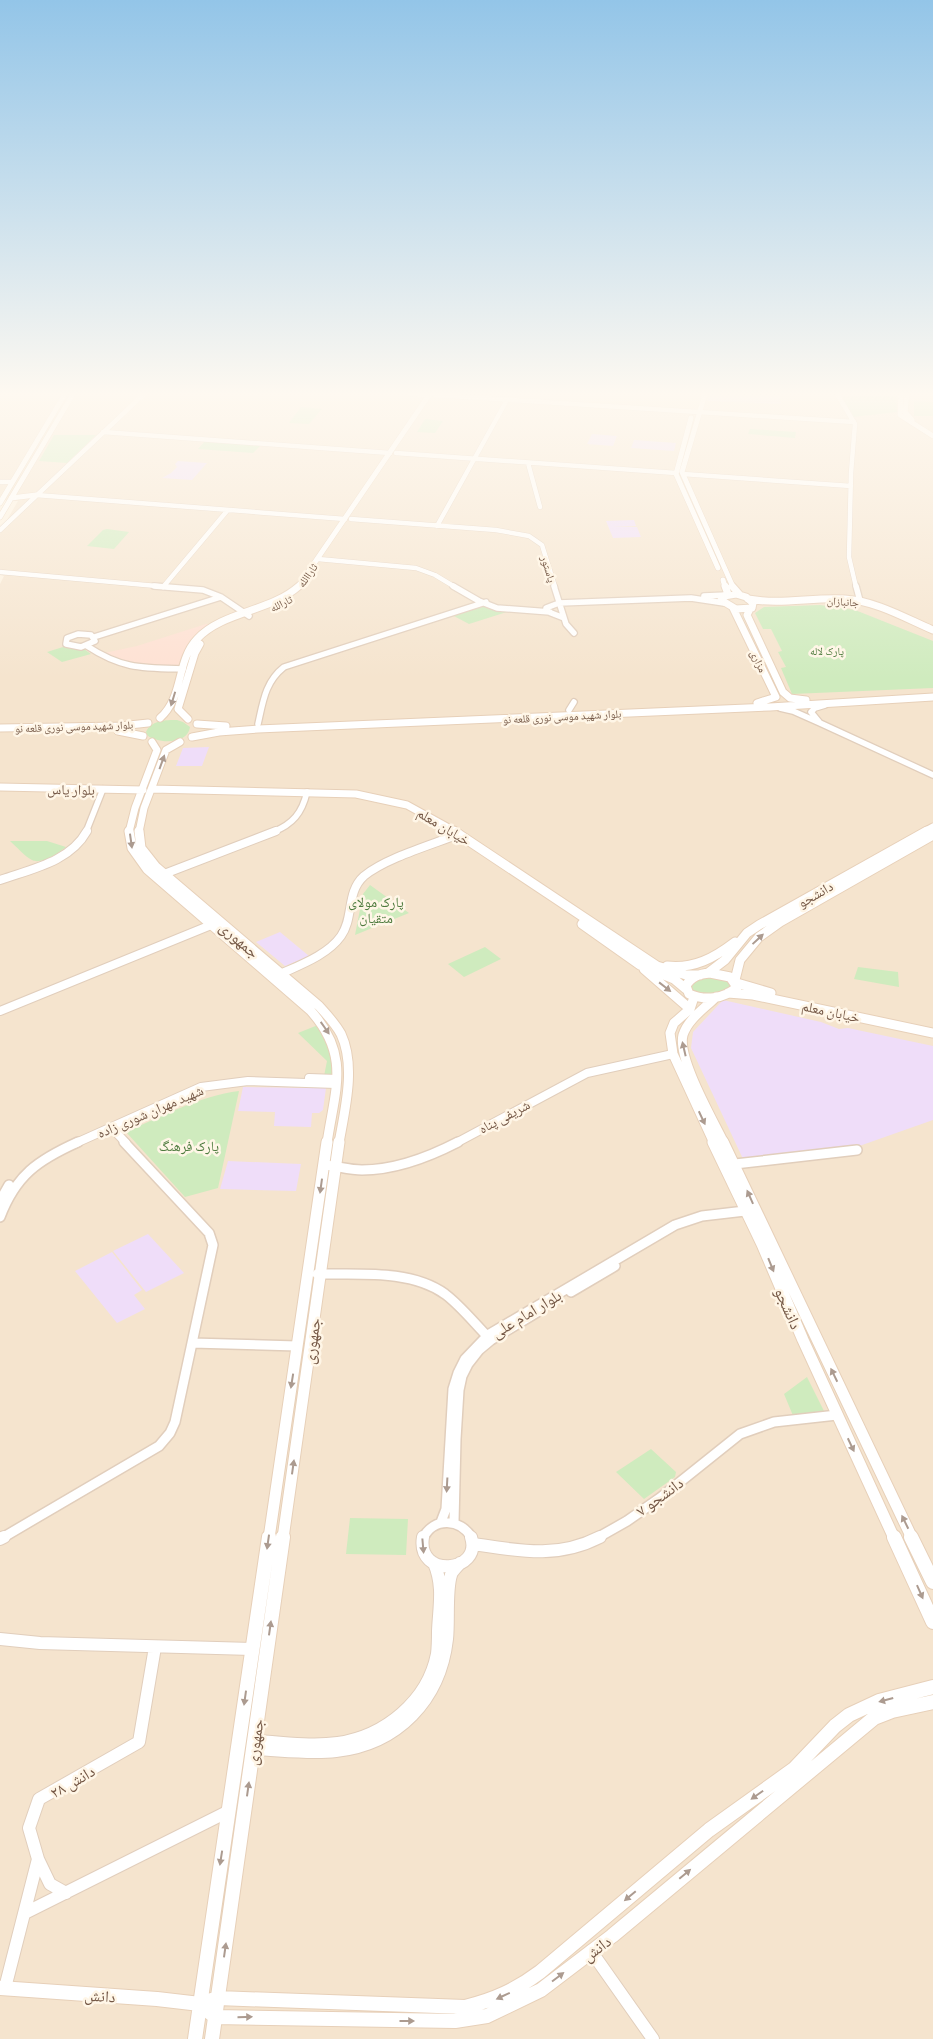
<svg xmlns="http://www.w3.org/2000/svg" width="933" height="2039" font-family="Barlow,'Noto Naskh Arabic',sans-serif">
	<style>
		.residential { fill: #f5e4ce }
		.commercial { fill: #fee1d3 }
		.education { fill: #efddf9 }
		.green { fill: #cfebbe }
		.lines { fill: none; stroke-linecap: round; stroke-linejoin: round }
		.tertiary-far4-casing { stroke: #e1cebc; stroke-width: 5.5 }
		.tertiary-far3-casing { stroke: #e1cebc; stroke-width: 8 }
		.tertiary-far2-casing { stroke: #e1cebc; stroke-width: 10 }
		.tertiary-far1-casing { stroke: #e1cebc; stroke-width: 12 }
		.tertiary-casing { stroke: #e1cebc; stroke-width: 14 }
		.secondary-far4-casing { stroke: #e7d0b9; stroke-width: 6 }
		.secondary-far3-casing { stroke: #e7d0b9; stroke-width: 9 }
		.secondary-far2-casing { stroke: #e7d0b9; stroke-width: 11 }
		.secondary-far1-casing { stroke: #e7d0b9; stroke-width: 13 }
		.secondary-casing { stroke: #e7d0b9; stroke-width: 16 }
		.tertiary-far4 { stroke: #fff; stroke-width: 4.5 }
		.tertiary-far3 { stroke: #fff; stroke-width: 5.5 }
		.tertiary-far2 { stroke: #fff; stroke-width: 8 }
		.tertiary-far1 { stroke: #fff; stroke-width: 9 }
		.tertiary { stroke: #fff; stroke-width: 12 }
		.secondary-far4 { stroke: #fff; stroke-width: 5 }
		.secondary-far3 { stroke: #fff; stroke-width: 7 }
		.secondary-far2 { stroke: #fff; stroke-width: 9 }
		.secondary-far1 { stroke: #fff; stroke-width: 11 }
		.secondary { stroke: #fff; stroke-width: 14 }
		.oneway { fill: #ac9b90 }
		.labels { text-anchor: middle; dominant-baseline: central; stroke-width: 5; stroke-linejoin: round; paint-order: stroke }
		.far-street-label { font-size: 11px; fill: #755846; stroke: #fff6e7 }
		.far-park-label { font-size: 11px; fill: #4e7b3e; stroke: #fff6e7 }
		.street-label { font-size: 14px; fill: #755846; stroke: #fff6e7 }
		.park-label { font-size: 14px; fill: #4e7b3e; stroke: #fff6e7 }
		.near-street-label { font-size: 16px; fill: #755846; stroke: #fff6e7 }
	</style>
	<rect width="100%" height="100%" fill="#fdf2e0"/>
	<path class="residential" d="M0,394H933V2039H0V584L4,576L0,575V532L18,501L0,500Z"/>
	<path class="commercial" d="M206,624L213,626L191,643L178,666L130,665L104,653L137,646Z"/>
	<path class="education" d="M710,394L779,395L781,404L707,401Z
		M592,434L617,436L613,446L587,444Z
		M634,440L676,443L674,451L631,448Z
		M178,461L206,463H207L192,480L162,478L171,473L177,467L175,464Z
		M634,520L636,526L612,527H637L641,537L613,538L606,521Z
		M209,747L202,766H176L183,748Z
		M280,932L309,956L285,966L256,942Z
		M723,1000L821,1022L839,1029L848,1028L933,1046V1120L848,1150L744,1161L691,1048L693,1032Z
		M243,1087L326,1088L323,1110L319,1113H312L311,1127L274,1126L275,1112L238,1111Z
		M228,1161L301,1164L296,1191L220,1189Z
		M148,1234L184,1273L146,1292L113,1251Z
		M112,1252L142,1290L134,1295L145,1309L117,1323L75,1271Z"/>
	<path class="green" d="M896,396L897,412L853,417L842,397Z
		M914,401L933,402V416H914Z
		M301,407L322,409L309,424L289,423Z
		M425,419L443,421L435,433L417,432Z
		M750,429L796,432L795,438L748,434Z
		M54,435H96L67,463L39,461Z
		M206,440L261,445L253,453L198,449Z
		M107,529L129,532L114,549L87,546L103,530Z
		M481,605L510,611L469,624L452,615Z
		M820,605L855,610L933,641V688L792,694L781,668L786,667L778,652L782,651L771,629H763L755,613L764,607Z
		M63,647L84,649L91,654L62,662L47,652Z
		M177,720L183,722L190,727C188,745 157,744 147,735L146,732C151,720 166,720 177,720Z
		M10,841H47L66,847C59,853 41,865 32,860C24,856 17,847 10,841Z
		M370,885L409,913L355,935L363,894Z
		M485,947L501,959L464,977L448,964Z
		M858,967L898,972L899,987L854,979Z
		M720,975L733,984L731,989L709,996L694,994L691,985L697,979Z
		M318,1025L333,1056V1075L324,1076L327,1061L298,1033Z
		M239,1091L218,1188L185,1197L126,1132C162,1116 200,1096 239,1091Z
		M807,1377L825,1413L794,1418L784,1394Z
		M651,1449L676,1472L675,1477L644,1499L616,1472Z
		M350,1518L408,1519L406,1555L346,1554Z"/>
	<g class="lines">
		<g class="tertiary-far4-casing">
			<path id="tertiary-far4" d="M411,394L429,395
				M837,394L855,424L851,473L849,557L856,587
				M435,395L854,422
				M103,432L390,453
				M396,453L676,473
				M528,463L540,507
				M683,474L851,486
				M0,482H12
				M36,495L345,519
				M351,519L496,530L529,536L542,545L555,587
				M437,526L507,400
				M0,530L144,394
				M318,559L416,568L435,575L455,587
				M0,572L168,587
				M163,587L227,511"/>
		</g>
		<g class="tertiary-far3-casing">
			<path id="tertiary-far3" d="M154,586L203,590L221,597L249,616
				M453,586L479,601L497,608L550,612
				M554,586L566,624L574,633
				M856,586L860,601
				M704,596L727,595
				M564,618L546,611V608L559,603L691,598L724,603
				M78,634L91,635L95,641L81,647L66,644L67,638Z
				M94,637L221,597
				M87,646C122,669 142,668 183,669
				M780,708L793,711L820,723L811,712L815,708L825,705
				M569,710L574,702
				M820,723L933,775
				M258,724C263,702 265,682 284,667L486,602
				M86,832L103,789
				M273,832C293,824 302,813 307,792"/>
		</g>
		<g class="tertiary-far2-casing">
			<path id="tertiary-far2" d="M159,876L276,831
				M0,880C31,869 70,862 87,831
				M276,976C297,966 327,956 341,936C354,918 346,892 364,876C386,858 431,845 459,834
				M0,1011L211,925
				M309,1078L337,1079
				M111,1127L126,1143
				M76,1143L201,1087L248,1081L336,1084
				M456,1143L587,1073L673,1054"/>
		</g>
		<g class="tertiary-far1-casing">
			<path id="tertiary-far1" d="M124,1142L209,1233L213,1245L192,1343
				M735,1164L857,1150
				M324,1165C337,1166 349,1170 362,1170C396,1170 429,1157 458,1142
				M0,1201L9,1185
				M0,1217C16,1175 38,1160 78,1142
				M317,1274C358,1275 410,1269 445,1294C461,1306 475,1324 489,1338
				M571,1292L615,1266
				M441,1522L446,1509L453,1389L458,1373L465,1359L488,1335L675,1225L702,1216L745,1211
				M454,1522L456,1439L459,1390L462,1376L468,1364L479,1350L491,1340L539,1311
				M2,1538L159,1446L170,1433L175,1422L192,1343L297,1346
				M423,1538C434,1517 460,1518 472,1538
				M597,1538L627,1521L660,1498L740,1434L774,1422L837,1415"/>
		</g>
		<g class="tertiary-casing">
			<path id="tertiary" d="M423,1537C416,1579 483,1573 471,1537
				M0,1539L4,1537
				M474,1544C520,1551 557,1559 600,1537
				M0,1639L40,1643L252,1649
				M254,1741C282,1742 310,1747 338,1743C385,1736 428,1701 437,1654C438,1646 438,1639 438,1631C439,1607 444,1586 434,1563
				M253,1749C281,1750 309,1754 336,1751C398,1744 440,1700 447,1639C449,1622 446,1590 451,1575C452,1571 457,1567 460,1563
				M38,1859L50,1884L66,1893
				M25,1913L229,1811
				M591,1951L653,2039
				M5,1988L38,1859L29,1828L39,1799L139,1742L155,1647"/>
		</g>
		<g class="secondary-far4-casing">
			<path id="secondary-far4" d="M705,394L682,472L733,587
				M901,394L900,415L933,436
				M907,394L905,412L912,420
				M691,418L676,474L718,568
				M11,498L36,495
				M0,503L65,394
				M0,517L73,394
				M723,580L725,587
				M298,587L429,395"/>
		</g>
		<g class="secondary-far3-casing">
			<path id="secondary-far3" d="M725,586L728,594
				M732,586L740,595
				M736,594L746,597L753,603L752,608L736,609L721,600L724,596Z
				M748,599C781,605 812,597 845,599C876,601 905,618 933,630
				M733,608L776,697L757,703
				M750,609L747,615L783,692L790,698L806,700
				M160,718C184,697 176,661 197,639C223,611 270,612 299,586
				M188,719L178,709L195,653L200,644
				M197,724L226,726
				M0,728L120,726L148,723
				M118,731L143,736
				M192,737L219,732L258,729L770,707L933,697
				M0,787L143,790
				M152,789L356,794L407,805L456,832
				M129,832L135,808L157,750L152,742
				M139,832L144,808L166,750L180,742
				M924,832L933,827"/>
		</g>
		<g class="secondary-far2-casing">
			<path id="secondary-far2" d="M129,831L132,848L147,869L310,1010C351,1055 335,1089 327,1143
				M139,831L141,848L156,867L319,1006C327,1015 335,1023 341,1034C356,1066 345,1109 339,1143
				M454,831L657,966L686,975H700
				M582,924L640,965L674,979L686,989
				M667,966C694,969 714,958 735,942
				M644,969L690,1009
				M708,973L725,960L747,933L759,925L927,831
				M710,973L730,977L737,987C724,999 705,1001 689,994L686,986C691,976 700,974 710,973Z
				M735,980L740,960L759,937L780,922L933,835
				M737,983L771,993
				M728,993L753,995L933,1033
				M694,997L690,1009L674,1023L670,1033L673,1054L714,1143
				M716,997C705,1008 688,1019 683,1035C677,1058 713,1120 724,1143"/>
		</g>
		<g class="secondary-far1-casing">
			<path id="secondary-far1" d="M713,1142L762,1244L803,1340L894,1538
				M723,1142L912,1538
				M269,1538L327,1142
				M283,1538L339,1142"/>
		</g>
		<g class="secondary-casing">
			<path id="secondary" d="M894,1537L933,1622
				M911,1537L933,1582
				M0,1988L157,1999L200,2004L218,1998L465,2007C494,2000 516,1990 540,1972L709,1830L794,1769L835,1726L849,1715L879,1701L933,1687
				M200,2004L215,2017L455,2021L487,2016L541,1990L612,1936L874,1718L892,1711L933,1702
				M195,2039L269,1537
				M212,2039L283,1537"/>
		</g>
		<use href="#tertiary-far4" class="tertiary-far4"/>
		<use href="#tertiary-far3" class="tertiary-far3"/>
		<use href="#tertiary-far2" class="tertiary-far2"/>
		<use href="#tertiary-far1" class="tertiary-far1"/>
		<use href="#tertiary" class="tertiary"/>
		<use href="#secondary-far4" class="secondary-far4"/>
		<use href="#secondary-far3" class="secondary-far3"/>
		<use href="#secondary-far2" class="secondary-far2"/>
		<use href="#secondary-far1" class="secondary-far1"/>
		<use href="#secondary" class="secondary"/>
	</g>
	<defs><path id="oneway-solid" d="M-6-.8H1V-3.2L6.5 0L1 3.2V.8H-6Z" transform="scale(1.25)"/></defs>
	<g class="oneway">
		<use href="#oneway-solid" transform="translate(173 699) rotate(107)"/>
		<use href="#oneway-solid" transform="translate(162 762) rotate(-70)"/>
		<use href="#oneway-solid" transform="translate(131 841) rotate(82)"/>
		<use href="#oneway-solid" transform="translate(758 939) rotate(-43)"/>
		<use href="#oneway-solid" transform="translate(665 987) rotate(38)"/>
		<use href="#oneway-solid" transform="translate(325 1028) rotate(55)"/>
		<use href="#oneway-solid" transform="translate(684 1049) rotate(-103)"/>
		<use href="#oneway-solid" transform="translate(702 1118) rotate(65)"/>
		<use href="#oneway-solid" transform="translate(321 1186) rotate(98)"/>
		<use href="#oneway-solid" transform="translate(750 1197) rotate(-114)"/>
		<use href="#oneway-solid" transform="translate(771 1265) rotate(68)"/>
		<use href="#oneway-solid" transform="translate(834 1375) rotate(-116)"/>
		<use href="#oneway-solid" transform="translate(292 1381) rotate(99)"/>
		<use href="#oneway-solid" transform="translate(851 1445) rotate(65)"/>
		<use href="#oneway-solid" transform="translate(293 1467) rotate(-82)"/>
		<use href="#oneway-solid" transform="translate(447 1485) rotate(93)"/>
		<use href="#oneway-solid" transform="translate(905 1522) rotate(-116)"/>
		<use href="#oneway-solid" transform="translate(268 1542) rotate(98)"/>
		<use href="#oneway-solid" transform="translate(423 1546) rotate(85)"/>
		<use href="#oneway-solid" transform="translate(920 1592) rotate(66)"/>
		<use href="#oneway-solid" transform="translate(270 1628) rotate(-82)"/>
		<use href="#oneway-solid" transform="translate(245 1698) rotate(98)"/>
		<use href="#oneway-solid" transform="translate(886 1700) rotate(165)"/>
		<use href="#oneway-solid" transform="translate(248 1789) rotate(-82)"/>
		<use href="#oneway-solid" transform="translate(757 1795) rotate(145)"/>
		<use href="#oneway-solid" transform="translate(221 1858) rotate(99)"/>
		<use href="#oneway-solid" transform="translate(685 1874) rotate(-40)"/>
		<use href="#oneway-solid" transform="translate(630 1896) rotate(140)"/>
		<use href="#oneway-solid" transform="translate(225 1950) rotate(-82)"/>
		<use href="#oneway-solid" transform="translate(558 1977) rotate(-37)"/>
		<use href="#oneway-solid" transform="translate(503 1996) rotate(155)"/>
		<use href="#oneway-solid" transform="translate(245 2017) rotate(-1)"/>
		<use href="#oneway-solid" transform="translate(407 2021)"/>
	</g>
	<linearGradient id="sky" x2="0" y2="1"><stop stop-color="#93c5e8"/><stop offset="0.58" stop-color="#fef9f1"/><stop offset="1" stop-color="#fef9f1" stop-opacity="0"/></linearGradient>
	<rect width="933" height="679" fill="url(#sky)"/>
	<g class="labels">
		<g class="far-street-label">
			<text transform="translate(549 569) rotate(73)">پاستور</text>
			<text transform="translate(307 575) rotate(-55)">ثاراالله</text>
			<text transform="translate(843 601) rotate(4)">جانبازان</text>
			<text transform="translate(281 603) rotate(-26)">ثارالله</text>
			<text transform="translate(759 661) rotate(65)">مزاری</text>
			<text transform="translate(562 716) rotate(-3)">بلوار شهید موسی نوری قلعه نو</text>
			<text transform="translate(74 726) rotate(-2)">بلوار شهید موسی نوری قلعه نو</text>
		</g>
		<g class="far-park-label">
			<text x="827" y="650">پارک لاله</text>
		</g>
		<g class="street-label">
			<text transform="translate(71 789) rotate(1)">بلوار یاس</text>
			<text transform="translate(444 826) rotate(31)">خیابان معلم</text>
			<text transform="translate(815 894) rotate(-30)">دانشجو</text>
			<text transform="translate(831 1011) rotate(12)">خیابان معلم</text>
			<text transform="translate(150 1111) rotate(-23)">شهید مهران شوری زاده</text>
			<text transform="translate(504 1116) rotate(-28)">شریفی پناه</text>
		</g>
		<g class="park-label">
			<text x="376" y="901">پارک مولای<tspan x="376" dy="16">متقیان</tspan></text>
			<text x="189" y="1145">پارک فرهنگ</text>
		</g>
		<g class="near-street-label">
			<text transform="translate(240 939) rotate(41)">جمهوری</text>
			<text transform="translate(789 1308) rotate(66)">دانشجو</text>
			<text transform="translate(526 1313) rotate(-31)">بلوار امام علی</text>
			<text transform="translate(311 1341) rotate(-82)">جمهوری</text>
			<text transform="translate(659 1496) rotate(-36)">دانشجو ۷</text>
			<text transform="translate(254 1742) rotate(-82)">جمهوری</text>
			<text transform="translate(72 1781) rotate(-30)">دانش ۲۸</text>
			<text transform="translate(596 1948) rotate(-37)">دانش</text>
			<text transform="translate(100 1995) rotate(4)">دانش</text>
		</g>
	</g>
</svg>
